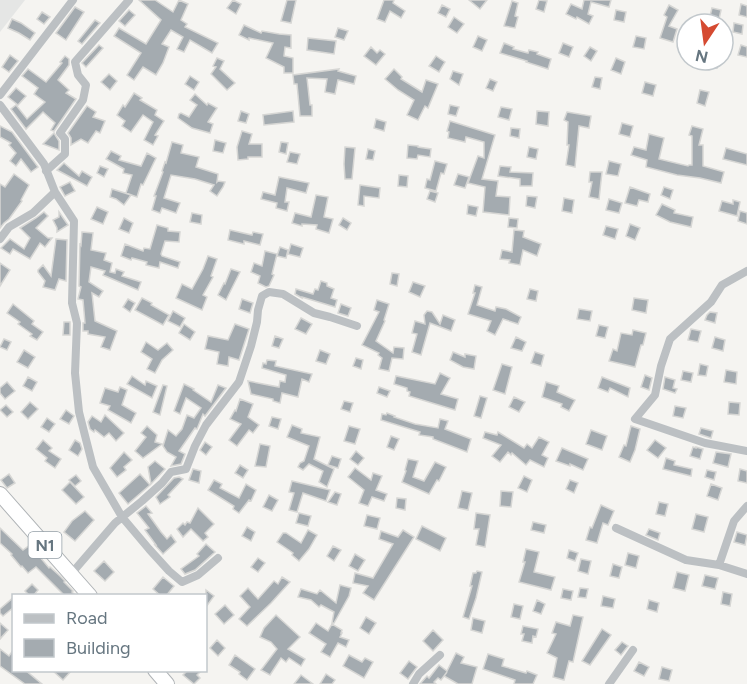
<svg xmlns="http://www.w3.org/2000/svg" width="747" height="684" font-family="Figtree,sans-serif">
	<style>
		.built { fill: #e5e6e5 }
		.building { fill: #a4abb0; stroke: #d6d6d4; stroke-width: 1.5 }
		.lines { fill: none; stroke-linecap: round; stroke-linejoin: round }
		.trunk-casing { stroke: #afb3b6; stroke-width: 16 }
		.minor { stroke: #bcc0c3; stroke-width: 8 }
		.trunk { stroke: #fff; stroke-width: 14 }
		.labels { text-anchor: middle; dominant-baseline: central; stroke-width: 6; stroke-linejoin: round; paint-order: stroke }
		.shield { fill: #fff; stroke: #949fa6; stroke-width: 1.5 }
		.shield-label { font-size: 16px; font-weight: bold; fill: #667680 }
	</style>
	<rect width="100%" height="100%" fill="#f5f4f1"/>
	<path class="built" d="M0,0H25L0,32Z"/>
	<path class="building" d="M139,0H155L173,12L179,0L188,4L181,20L187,24L185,27L218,43L212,53L190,40L184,52L177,49L183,37L171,30L162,44L169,47L163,63L156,75L143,67L134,80L127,75L141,53L114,36L119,28L146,44L161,20Z
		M233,0L241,4L236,14L227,8Z
		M287,0H296L291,23L281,21Z
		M384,0H394L393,3L405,11L401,18L390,11L385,22L377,19Z
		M469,0H487L480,9Z
		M539,0L547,1L544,12L536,9Z
		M584,0H611L609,7L591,2L588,14L593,16L589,24L577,17L576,19L566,14L571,4L582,9Z
		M512,1L518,3L515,16L518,17L515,28L504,26Z
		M741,4L747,6V17L739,15Z
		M442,5L450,9L446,17L438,13Z
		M669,5L678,10L669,26L677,29L673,42L660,38L667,17L664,15Z
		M75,7L84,12L66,40L56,33Z
		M712,8L721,10L718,24H708Z
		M129,10L135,15L125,26L119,21Z
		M616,10L626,12L624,22L614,20Z
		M42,12L50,17L44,24L37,19Z
		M454,17L464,24L457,33L448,27Z
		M12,19L21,23L35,33L30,40L19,33L8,28Z
		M95,20L100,23L82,44L78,41Z
		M734,23L743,25L742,34L733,32Z
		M244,25L261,33L262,31L279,34L291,35V48L285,47L284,56L293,58V73H284V67L266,58L273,43L249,38V40L239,35Z
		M338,28L348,31L344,40L335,37Z
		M478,36L487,40L482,51L473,47Z
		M636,36L646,38L644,49L633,47Z
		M308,38L336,41L334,54L307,50Z
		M504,43L514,47L513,49L528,53L529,50L538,52L537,54L551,59L548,69L526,62L527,61L500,53Z
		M563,43L573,47L569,57L559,53Z
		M99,45L103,48L86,67L82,63Z
		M741,45L747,47V57L738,55Z
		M371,47L377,53L380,50L385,54L376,65L364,56Z
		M590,47L597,51L591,61L584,56Z
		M10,55L18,61L9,72L2,67Z
		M65,56L69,59V65L58,80L69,90L66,93L76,99L54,131L51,130L55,123L43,112L26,129L11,109L16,105L27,119L45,102L34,94L38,88L22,76L28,69L46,82L62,63L60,62Z
		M436,56L445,62L439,72L429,66Z
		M217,58L224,61L220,69L235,83L227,90L211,74L216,67L213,66Z
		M616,58L625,62L621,74L611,70Z
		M694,60H719L717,68L694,62Z
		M339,69L338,71L356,76L354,84L338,80L335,94L325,92L327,79L307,78L310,105H312V116H300L297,84H294L293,75Z
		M394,69L402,77L401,79L422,92L426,80L438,84L428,108L425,106L418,120L407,115L414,100L398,90L385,79Z
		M453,71L463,74L459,85L450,79Z
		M109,74L117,81L110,90L101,82Z
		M190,76L199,82L194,90L185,84Z
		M595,77L602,78L600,89L592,87Z
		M490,79L497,82L493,91L486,88Z
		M645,82L656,85L653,96L642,93Z
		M16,88L26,96L18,105L8,97Z
		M700,90L709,92L705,106L697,103Z
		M134,93L142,98L140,100L157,110L155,115L164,121L155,135L158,136L153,145L144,140L153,122L143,115L131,132L122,126L125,121L117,115L123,105L125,107Z
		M195,94L207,105L208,103L217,108L208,122L213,124L210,133L192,128L178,118L179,114L181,113L189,117L197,105L190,100Z
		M450,105L459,107L456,116L448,114Z
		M87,106L96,112L93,117L105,121L100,133L96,131L88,143L81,139L71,145V138L68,133Z
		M501,107L512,109L509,120L498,117Z
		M241,111L249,114L246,123L238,121Z
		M293,111L294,122L264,125L263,115Z
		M537,111L549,112L548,126L536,124Z
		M567,112L591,116L589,128L579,126L575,167L566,165L569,145H567L568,122L564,120Z
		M376,119L386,122L384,131L374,128Z
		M450,121L495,135L482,179L498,181L496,196L510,197L509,215L483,212L485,187L468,183L478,156L484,158V142L466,137L465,142L448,138L449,132L447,131Z
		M622,123L633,126L630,137L619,134Z
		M0,126L12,132L38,167L31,172L21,159L16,166L10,161L16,153L9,145L11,143L0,137Z
		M692,126L703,129L699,145H703V166L724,172L721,183L700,178L677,175L646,167L647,160L631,155L634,147L646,150L649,134L664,138L659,159L688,166L689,165H692V136L689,135Z
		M511,128L520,129L519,138L510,136Z
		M242,131L252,134L249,144H262V157H248V159L238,160L237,147Z
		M54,133L59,141V150L43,144Z
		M215,140L226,143L223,153L213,151Z
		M172,142L183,145L181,153L199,157L196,167L218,174L217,182L218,181L225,182L223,187L217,196L210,191L214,185L195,179L171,175L164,198L180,203L176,213L162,208L160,213L152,210L156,196H154L163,172L162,171L165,162L166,163Z
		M281,142L288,143L286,154L279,152Z
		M408,145L418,146V147L431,149L430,157L418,155L417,159L407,158Z
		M345,147L355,148L352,179H345L344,164Z
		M529,147L538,149L536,159L527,157Z
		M726,148L747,154V165L723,159Z
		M368,149L375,151L373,160L366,159Z
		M111,151L121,156L119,160L141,166L147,153L156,158L143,185L141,184L137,197L126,193L132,175L123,173L124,169L106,159Z
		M290,152L300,154L297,164L287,162Z
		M435,161L447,164L444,174L441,173L436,191L425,188L427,179L430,180Z
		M609,161L621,164L618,176L606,174Z
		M64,163L79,176L82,171L92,177L87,186L57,170Z
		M100,166L108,169L104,177L97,173Z
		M500,166L511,167L510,172L533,173L532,186H520V179L498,176Z
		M590,172H602L599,199L589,197L592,182H589Z
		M14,174L29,185L21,200L22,201L9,219L4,223L0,228V184L5,187Z
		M458,174L469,177L465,188L454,185Z
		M399,175L408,176L407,187L398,186Z
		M279,177L309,183L306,193L287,188L285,202H289L287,211L276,208L277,203L261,199L263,192L275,195Z
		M70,182L75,191L65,196L60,187Z
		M360,185L380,188L379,198L364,196V206L358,205Z
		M630,187L650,194L648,202L639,200L637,206L625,203Z
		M664,187L673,190L670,199L661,195Z
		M112,189L131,195L124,205L116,199L110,197Z
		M430,191L438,193L435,202L427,199Z
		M316,195L328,197L324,217L333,219L329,233L316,229L317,225L302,224V226L292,223L295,213L311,217Z
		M527,196L537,197L535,208L526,206Z
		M564,198L574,200L572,213L562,211Z
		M609,199L622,203L619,213L606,210Z
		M733,200L740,202L737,216L719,211L722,201L733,204Z
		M662,204L675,210L674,213L693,217L691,227L670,222L656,215Z
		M468,205L478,207L476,216L467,214Z
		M97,207L108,212L103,224L91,219Z
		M740,211L747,213V224L738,221Z
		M44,212L48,216L36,228L48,238H52L45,247L40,243L30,259L13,249L10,254L1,248L10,239L24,249L30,238L20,228L36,218Z
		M59,212L68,225L57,232V228L53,220L59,217Z
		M192,213L202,215L201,224L190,222Z
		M124,218L133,223L129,233L119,229Z
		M343,218L351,223L347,230L339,225Z
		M509,218L518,219L517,228L508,227Z
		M630,224L640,228L635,240L626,236Z
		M157,225L168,228V231L180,232L179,242L165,241L161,254L162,256L180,262L178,268L160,262L159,268L146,265L147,262L132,258L131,260L121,256L125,244L143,251L144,248L150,249Z
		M606,226L618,229L615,239L603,235Z
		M230,230L252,235L253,232L263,234L260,245L244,241V244L228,240Z
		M514,230L524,231L523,237L541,244L537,256L523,250L520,265L509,263L510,260L500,259L502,250L512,252Z
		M82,232L93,233L91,250L106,253L104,260L112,263L110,272L115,273L116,269L124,272L122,276L141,282L138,290L103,275L105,271L91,267L89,282L103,291L99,297L92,293L95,321L117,331L110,350L101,347L105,337L88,334V331H83V323H85L83,300L78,299L81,287L79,286L80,243L81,245Z
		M56,239L67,240L66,281L59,279L55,290L43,287L45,281L38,272V270L43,265L51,276Z
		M291,244L303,248L300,257L288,254Z
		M280,247L288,250L286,258L277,256Z
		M265,251L277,254L272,274L274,275L269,286L266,287L258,283L260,276L251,272L254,263L262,266Z
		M208,256L217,259L211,276L213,277L203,295L207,297L202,310L176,298L182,284L192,289L203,269Z
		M0,263L10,270L0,286Z
		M231,269L240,272L226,300L218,295L224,283L225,284Z
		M392,273L399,274L397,286L390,284Z
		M321,281L327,283V286L334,289L331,298L337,300L335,307L302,297V298L295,294L296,289L313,294L315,289L318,290Z
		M413,282L425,286L420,297L409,292Z
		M475,285L482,287L477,305L495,311L496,307L506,309L521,317L518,324L503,319L495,335L487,331L491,321L468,314L475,293H473Z
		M530,289L538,291L536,301L527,299Z
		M142,298L152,303L151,305L169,315L163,325L135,310Z
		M634,298L648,300L646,313L632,310Z
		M128,299L135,303L130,312L123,307Z
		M242,299L253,303L250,313L239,309Z
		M377,300L389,304L384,320L385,321L376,341L393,353L394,347L404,348L403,359L392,358L389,371L379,369L382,358L378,355L379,353L362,345L379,312L374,310Z
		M13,304L34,321L32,324L43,332L37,340L30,336L32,334L18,324L20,322L7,313Z
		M341,304L351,308L348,316L338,313Z
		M579,309L592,311L590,321L577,319Z
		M173,311L185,318L180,327L168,321Z
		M427,311L432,312L440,324L443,315L455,320L451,331L430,323L421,355L412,352L417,334L412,333L415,321L425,324L424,315Z
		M710,312L717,313L715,323L705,320L707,315Z
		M301,318L312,324L306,334L295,329Z
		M64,322H70V335H63Z
		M184,324L195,332L190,340L179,333Z
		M235,324L249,329L239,360L229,357L228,366L217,364L219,352L205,349L208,336L228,340Z
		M599,325L608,327L605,338L596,336Z
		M691,329L701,331L698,342L688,340Z
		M633,330L646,333L643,345H641L635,367L609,361L613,349L617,351L621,333L632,335Z
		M275,336L283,339L279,348L272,346Z
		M516,337L526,342L522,351L511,348Z
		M715,337L725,340L723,351L712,348Z
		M4,339L11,342L7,350L0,347Z
		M146,342L158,350L167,343L173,350L162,360L155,373L147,369L152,359L141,352Z
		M24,350L35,357L28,368L17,362Z
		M320,350L330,354L326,364L316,361Z
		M453,352L465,357V354L476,356L474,369L463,367L450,360Z
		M535,352L544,355L541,366L531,363Z
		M356,358L363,360L361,369L353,366Z
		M267,360L276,361L275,366L312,374L309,382L302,379L298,397L282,393L280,403L273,401V399L251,394L248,381L279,387L280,381L285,382L286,375L262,368L263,363L266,364Z
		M502,364L512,367L505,394L493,390Z
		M700,364L708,366L706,376L698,375Z
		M726,370L737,372L736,384L724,382Z
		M683,371L693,373L691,382L681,380Z
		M440,373L450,378L441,394L458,399L455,410L409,396L410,392L407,391V388L394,384L396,376L435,384Z
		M645,375L652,378L649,390L641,387Z
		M132,376L145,385L146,381L157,386L152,398L127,384Z
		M28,377L37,382L32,391L23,386Z
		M602,377L630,388L628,397L610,388L608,392L598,388Z
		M665,377L675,380L673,388L677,389L675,393L663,389Z
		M7,382L15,391L5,399L0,393V388Z
		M546,382L559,386L557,392L575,400L569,411L561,407L562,404L542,397Z
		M184,384L194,389L193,390L211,402L218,385L226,388L205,416L203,414L197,429L195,428L179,451L185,454L181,464L171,466L176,457L167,452L163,446L168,430L176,436L182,429L187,415L194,418L201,408L186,398L180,414L174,411Z
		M163,385L167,386L160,415L153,412Z
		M120,387L127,390L122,405L136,413L131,423L108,410L110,406L100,403L105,388L118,392Z
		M379,387L390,391L387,397L377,393Z
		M480,396L487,398L481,418L474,416Z
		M514,397L525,402L519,412L509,407Z
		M240,399L253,404L248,417L259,425L253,433L249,430L237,446L229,440L241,424L230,419L235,410L236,411Z
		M344,401L353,403L350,412L341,409Z
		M30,402L38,409L28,419L21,412Z
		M729,402L740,403L739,415L728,414Z
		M6,405L13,412L7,417L0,410Z
		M675,406L686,408L683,418L673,416Z
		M66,410L74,416L69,424L60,419Z
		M387,413L395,416L394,417L415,424L438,428L440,419L448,421L445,429L471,439L467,452L433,439V437L419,435L420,432L381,420L382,414L386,415Z
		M105,415L124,433L116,441L109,433L104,437L95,430L94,432L90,429L88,422L92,416L101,422Z
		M272,417L281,419L278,429L269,426Z
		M47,418L55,424L49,432L41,427Z
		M292,425L302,429L301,433L320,437L314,459L334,469L327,487L319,482L323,471L309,464L303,470L298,467L300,463L304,461L309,446L287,437Z
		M147,426L157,435L155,442L162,444L143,458L135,451L146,437L141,433Z
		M349,426L360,429L355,444L344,441Z
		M631,426L640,429L635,450L630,462L619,457L624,445L626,446Z
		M701,428L713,431L711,438L699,434Z
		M591,430L607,436L602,450L586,444Z
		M485,432L497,435L498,432L524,448L527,444L532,448L539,437L549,442L542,455L548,458L544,467L530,460L526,465L512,453L511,455L508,452L500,462L492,456L501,445L483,438Z
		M391,436L399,439L394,450L387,447Z
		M43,440L52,448L49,451L61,459L55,468L45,461L47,458L36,449Z
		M75,440L80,443L82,449L78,456L69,450Z
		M655,440L666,448L658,458L647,450Z
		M205,442L212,447L206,455L200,450Z
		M260,444L270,446L266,467L255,466Z
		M693,447L696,448V447L703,449L700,459L690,456Z
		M562,448L588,459L583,470L570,464V466L556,461Z
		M356,451L364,458L358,465L350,459Z
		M124,452L132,460L124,467L126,470L117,477L110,468Z
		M716,452L731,454L728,467L713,463Z
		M332,456L341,459L338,468L328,465Z
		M666,458L675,461L674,465L692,469L691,476L663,469Z
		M408,459L418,461L413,477L424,481L435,462L446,467L439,481L437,480L429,494L402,482L406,471L405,470Z
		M155,461L165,469L151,484L148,467Z
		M240,465L248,470L243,478L235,473Z
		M355,468L371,480L373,473L382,476L376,490L387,494L384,501L372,497L368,506L359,503L364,490L348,477Z
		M193,469L201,471L199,483L189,480Z
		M740,469L747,471V483L738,481Z
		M707,470L716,472L714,480L705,477Z
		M9,474L15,483L7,488L1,480Z
		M140,474L150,485L128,504L119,493Z
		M76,475L81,481L75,486L69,480Z
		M524,476L532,480L527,492L518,488Z
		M179,477L183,479L168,495L170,497L160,504L156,497L174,478Z
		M214,480L222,484L220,488L239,498L246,484L256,490L251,501L249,500L239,513L233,509L234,506L208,490Z
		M570,480L578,483L574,493L566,489Z
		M292,481L330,490L326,501L303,493L297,512L289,510L294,493L289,492Z
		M70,482L84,497L76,504L62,490Z
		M711,484L722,488L718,500L707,496Z
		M462,491L472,493L468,510L458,508Z
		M501,491L513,492L511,507L500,506Z
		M335,492L341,494L337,505L328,502Z
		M269,495L278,500L272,511L263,507Z
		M397,498L406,499L405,510L396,508Z
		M659,502L668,504L665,516L656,514Z
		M601,505L614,511L608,525L603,523L597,543L586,540L590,527L592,528Z
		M146,506L152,513L148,514L161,532L167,539L171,535L176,542L163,554L155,545H156L145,530L149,528L137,513Z
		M198,508L214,524L205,533L208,537L203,541L191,529L183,537L177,529L183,523L185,525L187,522L190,523Z
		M85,511L94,520L75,541L64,532L72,521Z
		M299,513L311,516L308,526L296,523Z
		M476,513L490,515L485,547L476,545L479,529H474Z
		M696,514L708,517L704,532L692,529Z
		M367,515L380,518L377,529L364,526Z
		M533,522L546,525L544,533L531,530Z
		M422,526L446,538L440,551L416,539Z
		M247,527L255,532L251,541L242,536Z
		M0,528L23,550L30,545L49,568L50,567L60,576L65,581L64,582L73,591L72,592L76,596H65L36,567L28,573L22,566L21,567L11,555L12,554L0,543Z
		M649,529L660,533L658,540L646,535Z
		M308,530L317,535L309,549L299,561L292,555L293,553L277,542L283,533H286L301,543Z
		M403,530L414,537L374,600L363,593L368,586L353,583L355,573L373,578L393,544L379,539L381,531L398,537Z
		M737,532L747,535L745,545L734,542Z
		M206,544L215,552L195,570L185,574L181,569L199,556L197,554Z
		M333,546L341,550L334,561L327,556Z
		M526,549L539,552L534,572L555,577L551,590L519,582L525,562H523Z
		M569,550L578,553L575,561L567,558Z
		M628,553L639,556L636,568L625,565Z
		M355,554L365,560L358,571L349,566Z
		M258,558L265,563L258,572L251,567Z
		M581,559L591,561L588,574L578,571Z
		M104,561L114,572L105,581L94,571Z
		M613,564L622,567L619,578L610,576Z
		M477,571L482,572L476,598L469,619L463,617L472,586H470L473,573H476Z
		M677,572L689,575L685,591L673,588Z
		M705,575L718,578L715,589L702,586Z
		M163,577L174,586L166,596H161L153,589Z
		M282,577L290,582L271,603L247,626L239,619L250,607L240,596L248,588L258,599L274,581L278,584Z
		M32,584L38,590L33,596H30L25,591Z
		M340,585L351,588L349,596L334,623H332L334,612L321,605L319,607L311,600L298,597L301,589L317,594L320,590L336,603Z
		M580,588L588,589L586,598L578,597Z
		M563,589L573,591L571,600L561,598Z
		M206,590L214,596L206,607Z
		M723,592L732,594L730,606L721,604Z
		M603,596L615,599L613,608L601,606Z
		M14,597V607L3,616L0,613V609Z
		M537,600L545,604L541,614L533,611Z
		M649,600L659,603L657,612L647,609Z
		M514,604L523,606L520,619L511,617Z
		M225,605L234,615L224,624L215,614Z
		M276,615L300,637L288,649L305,659L301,666L289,658L286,662L281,658L270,675L261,670L277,649L271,642L260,637L264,628Z
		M573,615L583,617L573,662L569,661L564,680L553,677L557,658L547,653L556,634L552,633L556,622L570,626Z
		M366,617L376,623L369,634L360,628Z
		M473,618L485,621L482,633L471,630Z
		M0,623L8,630L0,639Z
		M316,623L328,631L332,624L342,630L341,633H342L340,637L349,640L346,647L338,643L330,657L321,652L326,644L309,633Z
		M523,626L538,629L536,637L533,636L532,643L522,641L524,634H521Z
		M602,629L611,635L590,665L582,661Z
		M433,630L443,640L433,651L423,641Z
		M217,640L225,648L218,656L210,648Z
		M622,642L628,646L621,655L615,650Z
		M0,649L9,656L14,649V670H25L42,684H25L0,666Z
		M456,653L464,657L461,663L477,667L472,684H458L444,676L447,672L441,680L438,678L434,682L436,684H420L427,676L429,678L439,665L447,671Z
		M488,654L504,659L502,666L526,673L527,671L537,675L533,684H514L515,680L483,669Z
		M235,655L255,669L247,680L239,674L240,672L229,665Z
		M349,655L362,662L365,658L373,662L364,678L343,666Z
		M409,661L417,667L408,679L400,673Z
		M639,662L649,667L644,676L634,671Z
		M662,667L672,670L669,681L659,679Z
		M52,670H72L63,680Z
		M188,670H202L197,675L200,678L194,684L183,675Z
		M326,674L335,680L332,684H320Z
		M301,675L313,684H294Z"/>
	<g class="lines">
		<g class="trunk-casing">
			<path id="trunk" d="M0,494L90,596
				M155,670L167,684"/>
		</g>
		<path class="minor" d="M0,95L73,0
			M0,105L44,164L55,192L74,221L72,303L77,323L75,373L79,412L93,467L122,517L149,549L169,571L182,582L198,575L218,558
			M46,171L65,154V139L60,133L83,100L86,85L78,75L75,62L129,0
			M0,239L9,227L33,213L55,192
			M747,271L722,285L711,302L670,339L661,366L655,395L635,419L705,443L747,451
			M616,528L686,560L719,565L747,574
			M719,565L734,521L747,506
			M71,574L115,523L142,501L162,483L171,472L186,469L195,446L206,425L239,382L251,346L257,322L258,310L262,296L269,292L283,294L314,313L330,317L357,326
			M413,684L419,674L440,655
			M609,684L633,650"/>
		<use href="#trunk" class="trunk"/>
	</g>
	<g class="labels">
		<rect class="shield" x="28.5" y="532" width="33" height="26" rx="4.5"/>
		<g class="shield-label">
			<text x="45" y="545">N1</text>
		</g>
	</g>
	<rect x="12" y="594" width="195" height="78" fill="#ffffff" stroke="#c2c8cc" stroke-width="1.5"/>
	<rect x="24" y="614" width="30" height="9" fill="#bcc0c3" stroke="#c2c8cc" stroke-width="1.5"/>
	<text x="66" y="624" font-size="18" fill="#667680">Road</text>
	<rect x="24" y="639" width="30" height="18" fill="#a4abb0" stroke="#c2c8cc" stroke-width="1.5"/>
	<text x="66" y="654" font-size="18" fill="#667680">Building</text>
	<g transform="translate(705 42) rotate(193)"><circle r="28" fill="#ffffff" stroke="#c2c8cc" stroke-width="1.5"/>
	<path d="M0-4.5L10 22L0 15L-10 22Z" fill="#d54a31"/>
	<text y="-9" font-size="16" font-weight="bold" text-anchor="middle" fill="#667680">N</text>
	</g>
</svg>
